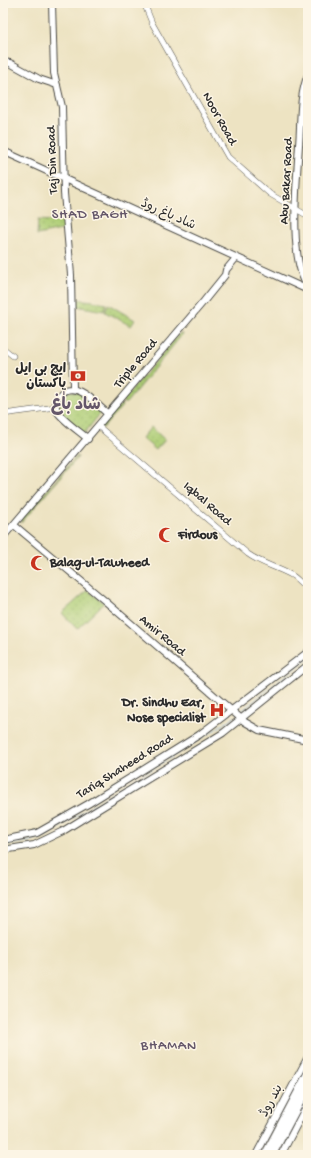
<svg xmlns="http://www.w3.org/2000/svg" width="311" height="1158" font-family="'Gochi Hand','Playpen Sans Arabic',sans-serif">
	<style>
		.green { fill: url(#green-dots); stroke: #6c7c50 }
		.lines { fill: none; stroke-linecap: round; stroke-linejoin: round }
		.stream { stroke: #76aae3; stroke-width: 1 }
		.minor-casing { stroke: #484742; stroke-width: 6 }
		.major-casing { stroke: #484742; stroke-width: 8 }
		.highway-casing { stroke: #484742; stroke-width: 8 }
		.minor { stroke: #fff; stroke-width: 5 }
		.major { stroke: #fff; stroke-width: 6 }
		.highway { stroke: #fff; stroke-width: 7 }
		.labels { text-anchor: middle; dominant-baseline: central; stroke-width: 3; stroke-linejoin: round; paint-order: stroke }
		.street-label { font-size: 13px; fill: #2b2b2b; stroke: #fcf5e5 }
		.poi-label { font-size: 13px; font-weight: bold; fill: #2b2b2b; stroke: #fcf5e5; text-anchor: end }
		.neighbourhood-label { font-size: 14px; letter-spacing: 1px; fill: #65576a; stroke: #fcf5e5 }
		.district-label { font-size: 17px; font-weight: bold; fill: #65576a; stroke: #fcf5e5 }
	</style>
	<defs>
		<pattern id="green-dots" width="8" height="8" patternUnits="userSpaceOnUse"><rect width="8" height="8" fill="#aece76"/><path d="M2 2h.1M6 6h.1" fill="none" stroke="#96b166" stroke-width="1.8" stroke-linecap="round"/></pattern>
	</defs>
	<rect width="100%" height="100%" fill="#fcf5e5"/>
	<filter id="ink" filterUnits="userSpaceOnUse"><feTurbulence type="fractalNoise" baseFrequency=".025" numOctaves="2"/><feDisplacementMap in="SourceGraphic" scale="8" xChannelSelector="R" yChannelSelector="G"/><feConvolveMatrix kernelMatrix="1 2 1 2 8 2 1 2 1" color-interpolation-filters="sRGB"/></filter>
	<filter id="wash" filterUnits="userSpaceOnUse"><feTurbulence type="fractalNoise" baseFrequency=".012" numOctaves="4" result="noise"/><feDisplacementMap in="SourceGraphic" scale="16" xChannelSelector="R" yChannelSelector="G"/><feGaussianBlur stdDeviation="0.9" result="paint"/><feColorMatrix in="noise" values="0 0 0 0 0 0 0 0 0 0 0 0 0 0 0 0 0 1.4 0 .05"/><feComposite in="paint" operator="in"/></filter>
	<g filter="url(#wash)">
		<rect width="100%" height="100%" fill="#ede3c2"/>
		<path class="green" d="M38,220L66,222V229L37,235Z
			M76,299L93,301L106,304L104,311L76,306Z
			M108,304L135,320L131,326L105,312Z
			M180,333L182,334L181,336L126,403H123V400Z
			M69,391L78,392L102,411L84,434C70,422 44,406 69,391Z
			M121,404L122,406L103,428L101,427Z
			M151,427L165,440L156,450L142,438Z
			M77,456L78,457L21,523V520Z
			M88,590L104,603L77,629L62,613Z"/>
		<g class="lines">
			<path class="stream" d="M239,713L308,658
				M3,845L29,841L45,836L235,717"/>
		</g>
	</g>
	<g filter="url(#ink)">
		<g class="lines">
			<g class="minor-casing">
				<path id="minor" d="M144,3L152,23L228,157L270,194L308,216
					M3,348L13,356
					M3,414L56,407
					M98,426L248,554C262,564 279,568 293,576C299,580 302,586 308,587"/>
			</g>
			<g class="major-casing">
				<path id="major" d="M52,3L54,73L62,107L64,193L71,275L73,389
					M3,62L10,63L39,79L57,85
					M308,75C299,96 301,122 299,145C297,179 288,259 308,287
					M3,151L308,290
					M88,439C80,432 61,419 57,411C55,406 56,400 59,396C72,376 97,405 108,414
					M14,525L105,601L245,722L259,730L308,740
					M3,537L204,301L225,275L226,270L236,258
					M3,840L37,833L88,804L199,735L308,652
					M3,850L34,845L63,831L223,733L308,665
					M256,1155L308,1057
					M281,1155L308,1103"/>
			</g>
			<g class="highway-casing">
				<path id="highway" d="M265,1155L308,1073
					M272,1155L308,1087"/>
			</g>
			<use href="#minor" class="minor"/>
			<use href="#major" class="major"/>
			<use href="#highway" class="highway"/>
		</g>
	</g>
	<defs>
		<g id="bank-bare" transform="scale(1.2)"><path d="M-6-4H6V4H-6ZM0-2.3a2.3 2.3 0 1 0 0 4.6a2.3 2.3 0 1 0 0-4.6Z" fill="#c8321e" stroke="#fcf5e5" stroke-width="2.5" paint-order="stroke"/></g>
		<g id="mosque-bare" transform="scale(1.2)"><path d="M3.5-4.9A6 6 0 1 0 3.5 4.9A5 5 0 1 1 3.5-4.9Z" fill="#c8321e" stroke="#fcf5e5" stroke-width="2.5" paint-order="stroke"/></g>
		<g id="hospital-bare" transform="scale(1.2)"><path d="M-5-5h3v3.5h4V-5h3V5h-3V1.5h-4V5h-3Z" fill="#c8321e" stroke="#fcf5e5" stroke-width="2.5" paint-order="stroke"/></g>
	</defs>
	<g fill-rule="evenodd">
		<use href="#bank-bare" x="78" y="376"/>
		<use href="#mosque-bare" x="166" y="535"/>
		<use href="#mosque-bare" x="38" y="563"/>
		<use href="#hospital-bare" x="217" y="710"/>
	</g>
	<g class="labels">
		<g class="street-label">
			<text transform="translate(219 119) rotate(61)">Noor Road</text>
			<text transform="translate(53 160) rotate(-92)">Taj Din Road</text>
			<text transform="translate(287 181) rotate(-87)">Abu Bakar Road</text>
			<text transform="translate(168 215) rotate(24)">شاد باغ روڈ</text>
			<text transform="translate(136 364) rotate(-50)">Triple Road</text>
			<text transform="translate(207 504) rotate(41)">Iqbal Road</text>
			<text transform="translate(162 636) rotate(40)">Amir Road</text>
			<text transform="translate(125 767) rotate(-32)">Tariq Shaheed Road</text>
			<text transform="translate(272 1101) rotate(-62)">بند روڈ</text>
		</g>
		<g class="poi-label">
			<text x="66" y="369">ایچ بی ایل<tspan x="66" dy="15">پاکستان</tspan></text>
			<text x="178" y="535" text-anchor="start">Firdous</text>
			<text x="50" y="563" text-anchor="start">Balag-ul-Tawheed</text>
			<text x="205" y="703">Dr. Sindhu Ear,<tspan x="205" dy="15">Nose specialist</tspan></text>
		</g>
		<g class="neighbourhood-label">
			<text x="90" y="215">SHAD BAGH</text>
			<text x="169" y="1046">BHAMAN</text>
		</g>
		<g class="district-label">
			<text x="76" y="406">شاد باٰغ</text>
		</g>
	</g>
	<rect width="311" height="1158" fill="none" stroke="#fcf5e5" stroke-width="16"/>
</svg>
